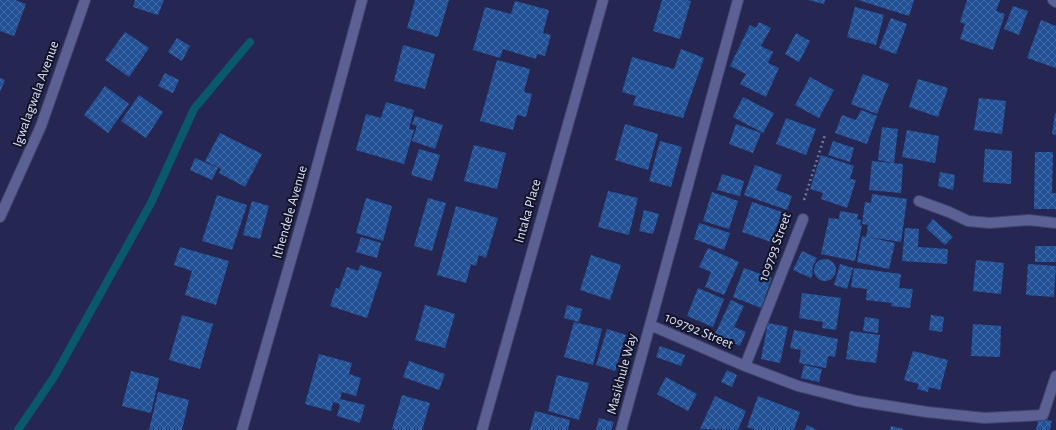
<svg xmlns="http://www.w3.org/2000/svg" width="1056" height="430" font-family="'Alegreya Sans',sans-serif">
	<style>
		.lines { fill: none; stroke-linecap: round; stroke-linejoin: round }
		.stream { stroke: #0a596b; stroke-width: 8 }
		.building { fill: url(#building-cross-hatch) }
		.minor-casing { stroke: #42456d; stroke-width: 12 }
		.path { stroke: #74789c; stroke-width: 2.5; stroke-dasharray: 2 3; stroke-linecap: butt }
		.minor { stroke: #5b6195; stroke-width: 10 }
		.labels { text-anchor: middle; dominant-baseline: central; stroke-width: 4; stroke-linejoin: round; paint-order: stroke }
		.street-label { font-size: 14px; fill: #dce1fc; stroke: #121326 }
	</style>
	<defs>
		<pattern id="building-cross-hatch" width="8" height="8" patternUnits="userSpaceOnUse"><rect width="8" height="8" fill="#235196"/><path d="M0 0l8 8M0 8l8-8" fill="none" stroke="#426aa6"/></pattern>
	</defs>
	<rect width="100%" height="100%" fill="#252752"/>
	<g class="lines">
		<path class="stream" d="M18,430L54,377L151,203L194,109L250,42"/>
	</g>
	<path class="building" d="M0,0H15L26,4L14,36L0,31Z
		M135,0H164L158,15L133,7Z
		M415,0H449L438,37L407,28Z
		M662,0H686L691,1L680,39L653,31Z
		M808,0H825L824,4Z
		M858,0H914L909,16Z
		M967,0H1000L996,11L1005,14L993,50L960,39L965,24L960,22Z
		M515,1L549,10L543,33L551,35L545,56L537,54L536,59L503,49L500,58L473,50L485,7L511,14Z
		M1013,6L1028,11L1019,35L1004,29Z
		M855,7L884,15L876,45L847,37Z
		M891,18L907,24L896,54L879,48Z
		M1041,20L1056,26V68L1027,58Z
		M759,22L771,28L761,46L773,52L768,63L779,68L766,97L740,84L746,74L730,66L750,25L756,28Z
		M125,32L149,48L129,77L105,60Z
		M796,33L810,41L799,62L785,54Z
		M177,38L190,46L182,61L168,52Z
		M403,45L435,54L425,89L394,81Z
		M681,49L704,58L683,118L633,105L636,96L622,92L632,57L674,69Z
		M497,60L530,69L524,92L532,94L526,117L517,115L513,130L480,121Z
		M165,73L179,80L173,93L158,86Z
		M863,74L889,84L877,114L851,104Z
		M810,77L834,90L819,118L795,105Z
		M0,78L5,80L0,92Z
		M918,79L948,88L938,117L909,107Z
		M105,86L129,104L108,133L84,115Z
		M139,95L163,112L146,138L121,121Z
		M743,97L774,113L763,133L733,117Z
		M979,98L1006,101L1002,134L974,130Z
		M386,102L414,110L409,129L414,130L404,164L356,150L366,114L381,118Z
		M861,110L877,116L867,144L835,133L842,115L856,120Z
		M1055,113H1056V135L1052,134Z
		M415,116L443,125L435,149L412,141L417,126L412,124Z
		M786,118L816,129L806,155L776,144Z
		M625,124L658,134L648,170L615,160Z
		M736,124L761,133L753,153L729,144Z
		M882,127L898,129L894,163L878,160Z
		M907,130L939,136L935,163L902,157Z
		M220,133L262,154L245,187L219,173L221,169L205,161Z
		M660,141L682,147L671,187L649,181Z
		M833,141L854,148L850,162L828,155Z
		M474,145L506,153L497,189L464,181Z
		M419,149L440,155L432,181L411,175Z
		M985,149L1012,151L1011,184L983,182Z
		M1035,152H1053L1052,193H1056V209H1034Z
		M821,155L854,166L850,179L856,180L847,208L821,199L823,193L810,189Z
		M195,158L218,168L212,180L190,170Z
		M872,161L903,164L901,193L869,190Z
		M755,165L782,175L776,190L792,196L787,210L744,195Z
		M940,172L955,175L953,190L938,186Z
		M722,174L744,181L740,196L717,190Z
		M608,191L638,198L629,235L598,227Z
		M712,192L738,201L729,229L703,221Z
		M872,194L907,199L901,242L868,237L895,243L889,269L857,262L862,236L866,237L868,225L862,224L865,202L871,203Z
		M217,195L247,205L232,250L202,241Z
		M366,198L392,206L383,241L356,233Z
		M428,198L446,203L432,251L414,246Z
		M252,201L269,206L260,239L243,235Z
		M752,202L782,212L771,242L742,232Z
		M456,206L498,218L486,258L479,255L476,266L471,264L466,283L437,275Z
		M644,210L659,214L653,234L639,231Z
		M840,211L858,214L857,219L861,220L860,225H862L855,261L821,254L829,218L839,219Z
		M933,219L953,237L945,245L926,228Z
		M699,223L730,233L724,250L694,239Z
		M905,228L919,229L918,247L948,249L947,264L902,261Z
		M361,237L381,243L377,258L356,252Z
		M1035,246H1056V262H1035Z
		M180,247L229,261L216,305L185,295L192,271L174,265Z
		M708,248L739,262L724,295L705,287L711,272L699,267Z
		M802,251L817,258L812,268L813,269L812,272L813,273L811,278L793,270Z
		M591,255L621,265L610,300L580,290Z
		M814 270a11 11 0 1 1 22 0a11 11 0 1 1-22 0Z
		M976,260L1004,263L1001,294L973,291Z
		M840,264L853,268L847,289L834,285Z
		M1028,264L1056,266L1054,297L1026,295Z
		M360,265L382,272L367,318L330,306L336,288L339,289L347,267L358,271Z
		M744,268L772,278L761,308L733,297Z
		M854,268L901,274L899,288L913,289L910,308L891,306L892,303L866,300L867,289L851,287Z
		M698,288L724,299L713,327L687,316Z
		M802,293L841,298L836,330L822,328L823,322L799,318Z
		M731,300L744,306L734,327L746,332L740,346L715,334Z
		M425,305L455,314L445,348L415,340Z
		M567,305L582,309L579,322L564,318Z
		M182,315L213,324L200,369L169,360Z
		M931,315L944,317L942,332L929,330Z
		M865,317L879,319L878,333L863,331Z
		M574,322L602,329L593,365L564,357Z
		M768,323L788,327L780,363L761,359Z
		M973,324L1001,326L1000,357L971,356Z
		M607,329L626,335L615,371L596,365Z
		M794,330L838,339L835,357L828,356L826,368L799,363L801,350L790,348Z
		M850,331L880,335L876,363L846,359Z
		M660,346L685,355L681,366L656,357Z
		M913,351L948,360L940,390L929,387L928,392L917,389L919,384L904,380Z
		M319,354L352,363L349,374L361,378L356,396L342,392L340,399L365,405L360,423L337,416L340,404L333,402L331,411L305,404Z
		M409,361L445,374L439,390L403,377Z
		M804,365L822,369L819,382L801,378Z
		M727,370L737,375L732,387L721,382Z
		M131,371L159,378L151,413L122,406Z
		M557,375L589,383L579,420L548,411Z
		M666,377L697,394L688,411L657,394Z
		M158,392L189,400L182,430H149Z
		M402,395L430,403L422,430H398L392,429Z
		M715,396L746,411L738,430L700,429Z
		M758,396L800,412L794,430H756L747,427Z
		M535,411L570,420L568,430H530Z
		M599,418L614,422L611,430H596Z
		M1039,418L1052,421L1050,430H1036Z
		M807,425L817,430H805Z
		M891,426L903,429V430H890Z"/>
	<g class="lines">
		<g class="minor-casing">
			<path id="minor" d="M738,0L650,325L745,366L798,386L857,401L927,412L985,418L1043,415L1056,376
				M1053,0L1056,2
				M919,201L949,212L968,221L990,223L1029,220L1056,223
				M0,217L41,126L85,0
				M745,366L803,219
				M242,430L308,200L362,0
				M482,430L603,0
				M621,430L650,325"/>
		</g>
		<path class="path" d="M804,200L825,135"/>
		<use href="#minor" class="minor"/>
	</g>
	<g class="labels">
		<g class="street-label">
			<text transform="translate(36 94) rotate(-70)">Igwalagwala Avenue</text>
			<text transform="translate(528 211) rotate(-74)">Intaka Place</text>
			<text transform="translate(290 212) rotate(-74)">Ithendele Avenue</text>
			<text transform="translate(775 247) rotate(-70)">109793 Street</text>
			<text transform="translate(699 331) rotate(23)">109792 Street</text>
			<text transform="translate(622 374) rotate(-75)">Masikhule Way</text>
		</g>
	</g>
</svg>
